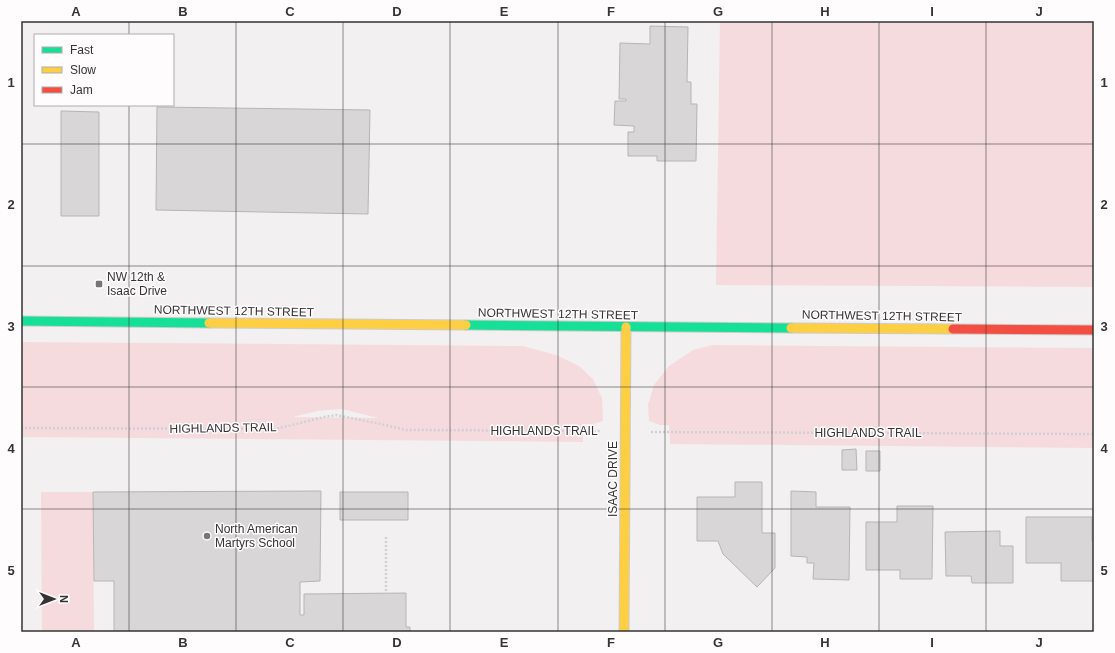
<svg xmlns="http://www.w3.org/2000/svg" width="1115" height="653" font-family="Helvetica,sans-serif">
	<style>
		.green { fill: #f6dbde; fill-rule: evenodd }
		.building { fill: #d8d6d6; stroke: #b6b4b5 }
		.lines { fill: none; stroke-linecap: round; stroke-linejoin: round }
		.fast-casing { stroke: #cdcbcb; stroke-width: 11 }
		.slow-casing { stroke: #cdcbcb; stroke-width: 11 }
		.jam-casing { stroke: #cdcbcb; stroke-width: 11 }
		.path { stroke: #d2d1d1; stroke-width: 2.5; stroke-dasharray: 2 2; stroke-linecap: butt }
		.fast { stroke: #16e098; stroke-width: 9 }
		.slow { stroke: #ffcf43; stroke-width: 9 }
		.jam { stroke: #f24e42; stroke-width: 9 }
		.grid { fill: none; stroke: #353333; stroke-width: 1; stroke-opacity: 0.55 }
		.poi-dot { fill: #777575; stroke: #fffcfd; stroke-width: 1.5 }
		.labels { text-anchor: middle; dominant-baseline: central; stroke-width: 3; stroke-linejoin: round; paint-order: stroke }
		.poi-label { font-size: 12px; fill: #353333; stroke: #fffcfd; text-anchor: start }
		.street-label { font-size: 12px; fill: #353333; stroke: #fffcfd }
		.neatline { fill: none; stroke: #353333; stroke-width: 1.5 }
		.grid-label { font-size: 13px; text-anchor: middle; font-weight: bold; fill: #353333 }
	</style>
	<rect width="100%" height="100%" fill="#f2f0f0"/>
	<path class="green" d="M720,21H1094V287L716,285Z
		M21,342L523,346L556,355L579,366L593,379L602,398L603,421L593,424H583V442L21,437ZM342,409L378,418L293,417L317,411Z
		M713,345L1094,348V448L670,444L669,425H660L649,421L648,405L654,385L669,366L693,350Z
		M41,492H93L94,632H42Z"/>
	<path class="building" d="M650,26L688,27L687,82H691V104H697L696,161H657V156H628V132H634V126L614,125L615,101H626V99H619L620,43L650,44Z
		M157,107L370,110L368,214L156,210Z
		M61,111L99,112V216H61Z
		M856,449L857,470H842V450Z
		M866,451H880V471H866Z
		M735,482H762V533H775V568L757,587L723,554L718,541H697V497H735Z
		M321,491L320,581L300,582V615H304V594L406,593V627H410V632H114V581H94L93,492Z
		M791,491L816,492V507H850L849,580L813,579L814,563H807V557L791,556Z
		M340,492H408V520H340Z
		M897,506H933L932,579H900V570H866V522H897Z
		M1026,517H1092V541H1094V581H1061V563H1026Z
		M1000,531V546H1013V583H972L971,576H946L945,532Z"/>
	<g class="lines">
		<g class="fast-casing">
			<path id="fast" d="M21,321L209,323
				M466,325L791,328"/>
		</g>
		<g class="slow-casing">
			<path id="slow" d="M209,323L466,325
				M791,328L953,329
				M624,632L626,327"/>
		</g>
		<g class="jam-casing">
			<path id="jam" d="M953,329L1094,330"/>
		</g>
		<path class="path" d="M21,428L276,429L324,417L336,415L381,424L406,430L600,431
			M651,432L1094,434
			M386,537V593"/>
		<use href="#fast" class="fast"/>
		<use href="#slow" class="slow"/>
		<use href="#jam" class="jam"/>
	</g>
	<path class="grid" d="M129,21V35M236,21V632M343,21V632M450,21V632M558,21V632M665,21V632M772,21V632M879,21V632M986,21V632M129,105V632M21,144H1094M21,266H1094M21,387H1094M21,509H1094"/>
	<g class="poi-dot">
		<rect x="95" y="280" width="8" height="8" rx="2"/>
		<circle cx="207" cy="536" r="4"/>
	</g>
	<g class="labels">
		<g class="poi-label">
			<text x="107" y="277">NW 12th &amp;<tspan x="107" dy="14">Isaac Drive</tspan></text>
			<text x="215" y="529">North American<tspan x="215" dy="14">Martyrs School</tspan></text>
		</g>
		<g class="street-label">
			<text transform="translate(234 311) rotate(1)">NORTHWEST 12TH STREET</text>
			<text transform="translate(558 314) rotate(1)">NORTHWEST 12TH STREET</text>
			<text transform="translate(882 316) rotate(1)">NORTHWEST 12TH STREET</text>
			<text transform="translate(223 428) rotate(-1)">HIGHLANDS TRAIL</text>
			<text x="544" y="431">HIGHLANDS TRAIL</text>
			<text x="868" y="433">HIGHLANDS TRAIL</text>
			<text transform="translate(613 479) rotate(-90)">ISAAC DRIVE</text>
		</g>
	</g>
	<rect width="1115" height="653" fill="none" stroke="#fffcfd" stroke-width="44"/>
	<rect x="34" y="34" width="140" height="72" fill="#fffcfd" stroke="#aeacac"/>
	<rect x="42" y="47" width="20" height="6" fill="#16e098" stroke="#aeacac"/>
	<text x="70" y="54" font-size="12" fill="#353333">Fast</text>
	<rect x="42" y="67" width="20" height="6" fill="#ffcf43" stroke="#aeacac"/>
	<text x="70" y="74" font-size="12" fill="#353333">Slow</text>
	<rect x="42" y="87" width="20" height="6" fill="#f24e42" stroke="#aeacac"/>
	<text x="70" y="94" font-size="12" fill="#353333">Jam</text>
	<g transform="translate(54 599) rotate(90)" stroke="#fffcfd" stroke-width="3" paint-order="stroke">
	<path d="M0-3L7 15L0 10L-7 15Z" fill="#353333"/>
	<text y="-6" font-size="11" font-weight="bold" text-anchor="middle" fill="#353333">N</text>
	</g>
	<rect x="22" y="22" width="1071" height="609" class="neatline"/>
	<g class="grid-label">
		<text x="76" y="16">A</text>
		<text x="183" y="16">B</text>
		<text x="290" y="16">C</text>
		<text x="397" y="16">D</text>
		<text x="504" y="16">E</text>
		<text x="611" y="16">F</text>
		<text x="718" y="16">G</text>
		<text x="825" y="16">H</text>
		<text x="932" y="16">I</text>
		<text x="1039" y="16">J</text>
		<text x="11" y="87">1</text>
		<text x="1104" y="87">1</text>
		<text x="11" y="209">2</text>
		<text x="1104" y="209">2</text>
		<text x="11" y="331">3</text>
		<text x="1104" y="331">3</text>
		<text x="11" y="453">4</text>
		<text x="1104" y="453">4</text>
		<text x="11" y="575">5</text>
		<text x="1104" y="575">5</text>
		<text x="76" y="647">A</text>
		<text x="183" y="647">B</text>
		<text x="290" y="647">C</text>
		<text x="397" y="647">D</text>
		<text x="504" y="647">E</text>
		<text x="611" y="647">F</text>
		<text x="718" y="647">G</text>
		<text x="825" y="647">H</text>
		<text x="932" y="647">I</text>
		<text x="1039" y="647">J</text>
	</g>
</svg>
